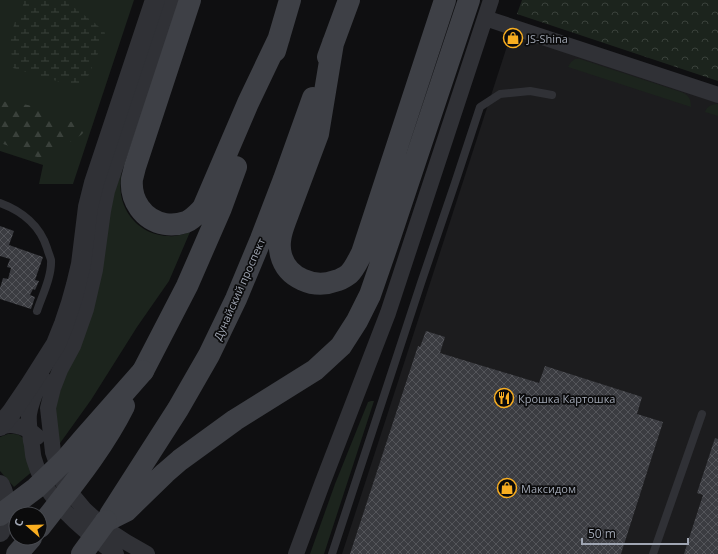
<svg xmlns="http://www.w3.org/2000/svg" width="718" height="554" font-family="'Open Sans',sans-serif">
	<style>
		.built { fill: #1c1c1e }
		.grass { fill: #1c241d }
		.forest { fill: url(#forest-firs) }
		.wetland { fill: url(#wetland-marsh) }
		.park { fill: url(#park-crowns) }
		.building { fill: url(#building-cross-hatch) }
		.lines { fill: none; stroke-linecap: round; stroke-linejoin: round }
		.service { stroke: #303136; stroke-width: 8 }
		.minor { stroke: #303136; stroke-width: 16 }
		.tertiary { stroke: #303136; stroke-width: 20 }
		.secondary { stroke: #3e4046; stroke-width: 22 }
		.secondary-bridge { stroke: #3e4046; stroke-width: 22 }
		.labels { text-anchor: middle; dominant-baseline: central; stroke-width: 3.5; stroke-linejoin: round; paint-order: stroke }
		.poi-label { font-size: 11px; fill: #a0a6b3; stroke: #0b0b0c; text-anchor: start }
		.street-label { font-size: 11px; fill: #a0a6b3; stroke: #0b0b0c }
	</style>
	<defs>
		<pattern id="forest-firs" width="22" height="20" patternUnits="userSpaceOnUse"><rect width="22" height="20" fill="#1c241d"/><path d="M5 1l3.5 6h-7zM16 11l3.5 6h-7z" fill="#3a413b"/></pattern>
		<pattern id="wetland-marsh" width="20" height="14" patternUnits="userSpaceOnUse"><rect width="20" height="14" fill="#1c241d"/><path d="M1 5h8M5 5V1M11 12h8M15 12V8" fill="none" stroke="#3a413b"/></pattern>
		<pattern id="park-crowns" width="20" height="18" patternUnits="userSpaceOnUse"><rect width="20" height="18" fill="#1c241d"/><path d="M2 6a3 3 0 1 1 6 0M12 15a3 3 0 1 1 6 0" fill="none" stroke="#3a413b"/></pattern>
		<pattern id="building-cross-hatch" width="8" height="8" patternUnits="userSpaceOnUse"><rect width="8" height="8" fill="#3b3c41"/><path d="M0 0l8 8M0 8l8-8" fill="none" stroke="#54555a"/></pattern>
	</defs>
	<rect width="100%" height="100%" fill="#0f0f11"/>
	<path class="built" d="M511,34L718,102V554H342Z"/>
	<path class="grass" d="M0,0H134L73,184H39L43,165L0,151Z
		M575,59H580L681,92C689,95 691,99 691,107L568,67L571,62Z
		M718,104V116L705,112C707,106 712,104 718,104Z
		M122,172C114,204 135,235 169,236C176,237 183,234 190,232L169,281L137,327L91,400L58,446L52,421L112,197Z
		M371,401H374L324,554H310L335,484L368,402Z
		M8,434C13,434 19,433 23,438L34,470L14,487L0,471V437Z"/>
	<path class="forest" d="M0,101C13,103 37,105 49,111C54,113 56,119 60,121C66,124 73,120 79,122C81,122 83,123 85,124V131L81,135L64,146L49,159C31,158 17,148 0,143Z"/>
	<path class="wetland" d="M24,0H64L96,24L105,33L100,49L86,81L77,87L13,68L11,49V35L16,18L22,10Z"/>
	<path class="park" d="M522,0H718V81L517,14Z"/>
	<path class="building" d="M0,226L14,231L9,245L43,257L35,280L39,281L35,290L33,289L30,295L35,297L31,309L0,299V288L3,278L8,279L11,268L7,267L10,259L0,256Z
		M426,331L445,337L440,353L539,383L545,366L642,397L637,414L663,422L621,554H350L418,346L420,347Z
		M715,438L718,439V554H684L703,495L697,493Z"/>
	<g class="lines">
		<path class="service" d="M0,203C22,211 40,226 47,248C48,252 50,256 51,260C52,276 42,296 37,311
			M332,554L421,283L455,183L480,107L500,94L530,91L552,95
			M653,554L702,414"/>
		<path class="minor" d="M485,18L718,95
			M42,377C37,389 31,401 29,414C28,423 30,432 31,441C33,447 32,453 34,459C46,501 82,530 116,554
			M0,427C3,426 7,425 10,425C17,425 33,430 37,437
			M62,481L65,486L85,510L106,529L126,542L147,554
			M65,486L53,452L48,408L53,388L60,370L73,346L86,309L95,270L103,211L107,191L172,0
			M296,554L322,484L388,313L491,0"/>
		<path class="tertiary" d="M0,426L11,413L30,385L56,344L64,324L71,303L76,285L81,264L88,207L94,183L155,0
			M0,485C8,501 7,516 0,532"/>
		<path class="secondary" d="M190,0L135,167C134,171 133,175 132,179C130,200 143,220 165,224C171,225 180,224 186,222C193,219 198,213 203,208L248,103L279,38
			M333,43L318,134L285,222C281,233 278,243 281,255C287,278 314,289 335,281C340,280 345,277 349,274C355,268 358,260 362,253L445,0
			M275,51L290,0
			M328,57L349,0
			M143,371L187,286L221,208L236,167
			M110,515L178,409L209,355L236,299L261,239L284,179L313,98
			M106,521L126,511L165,473L180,460L235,420L315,370L341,346L357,321L370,295L389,240L469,0
			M17,554L31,538"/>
		<path class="secondary-bridge" d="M0,515L36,488L66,459L84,438L143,371
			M40,527C70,488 102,450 124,406
			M82,554L106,521"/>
	</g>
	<defs>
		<g id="shop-ring" transform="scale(1)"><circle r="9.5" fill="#0b0b0c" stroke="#f9ae20" stroke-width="1.5"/><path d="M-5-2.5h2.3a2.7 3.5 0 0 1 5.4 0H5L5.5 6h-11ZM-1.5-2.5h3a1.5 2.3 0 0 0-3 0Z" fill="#f9ae20"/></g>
		<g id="restaurant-ring" transform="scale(1)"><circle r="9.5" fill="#0b0b0c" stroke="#f9ae20" stroke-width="1.5"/><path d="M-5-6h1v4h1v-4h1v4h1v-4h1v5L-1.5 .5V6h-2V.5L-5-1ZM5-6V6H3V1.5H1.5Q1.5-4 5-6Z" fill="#f9ae20"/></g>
	</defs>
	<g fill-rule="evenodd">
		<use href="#shop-ring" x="513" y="38"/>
		<use href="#restaurant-ring" x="504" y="398"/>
		<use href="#shop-ring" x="507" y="488"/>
	</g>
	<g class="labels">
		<g class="poi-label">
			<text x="527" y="38">JS-Shina</text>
			<text x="518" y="398">Крошка Картошка</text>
			<text x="521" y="488">Максидом</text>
		</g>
		<g class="street-label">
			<text transform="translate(239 289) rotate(-66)">Дунайский проспект</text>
		</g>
	</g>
	<g transform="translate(28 526) rotate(290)"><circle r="19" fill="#0b0b0c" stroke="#47494f"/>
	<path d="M0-3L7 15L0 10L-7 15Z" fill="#f9ae20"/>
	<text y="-6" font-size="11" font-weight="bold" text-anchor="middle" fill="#a0a6b3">С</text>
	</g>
	<path d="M582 538v6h106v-6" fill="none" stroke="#a0a6b3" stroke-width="2"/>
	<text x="588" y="538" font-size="12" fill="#a0a6b3" stroke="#0b0b0c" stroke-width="3" paint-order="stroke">50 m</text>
</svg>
